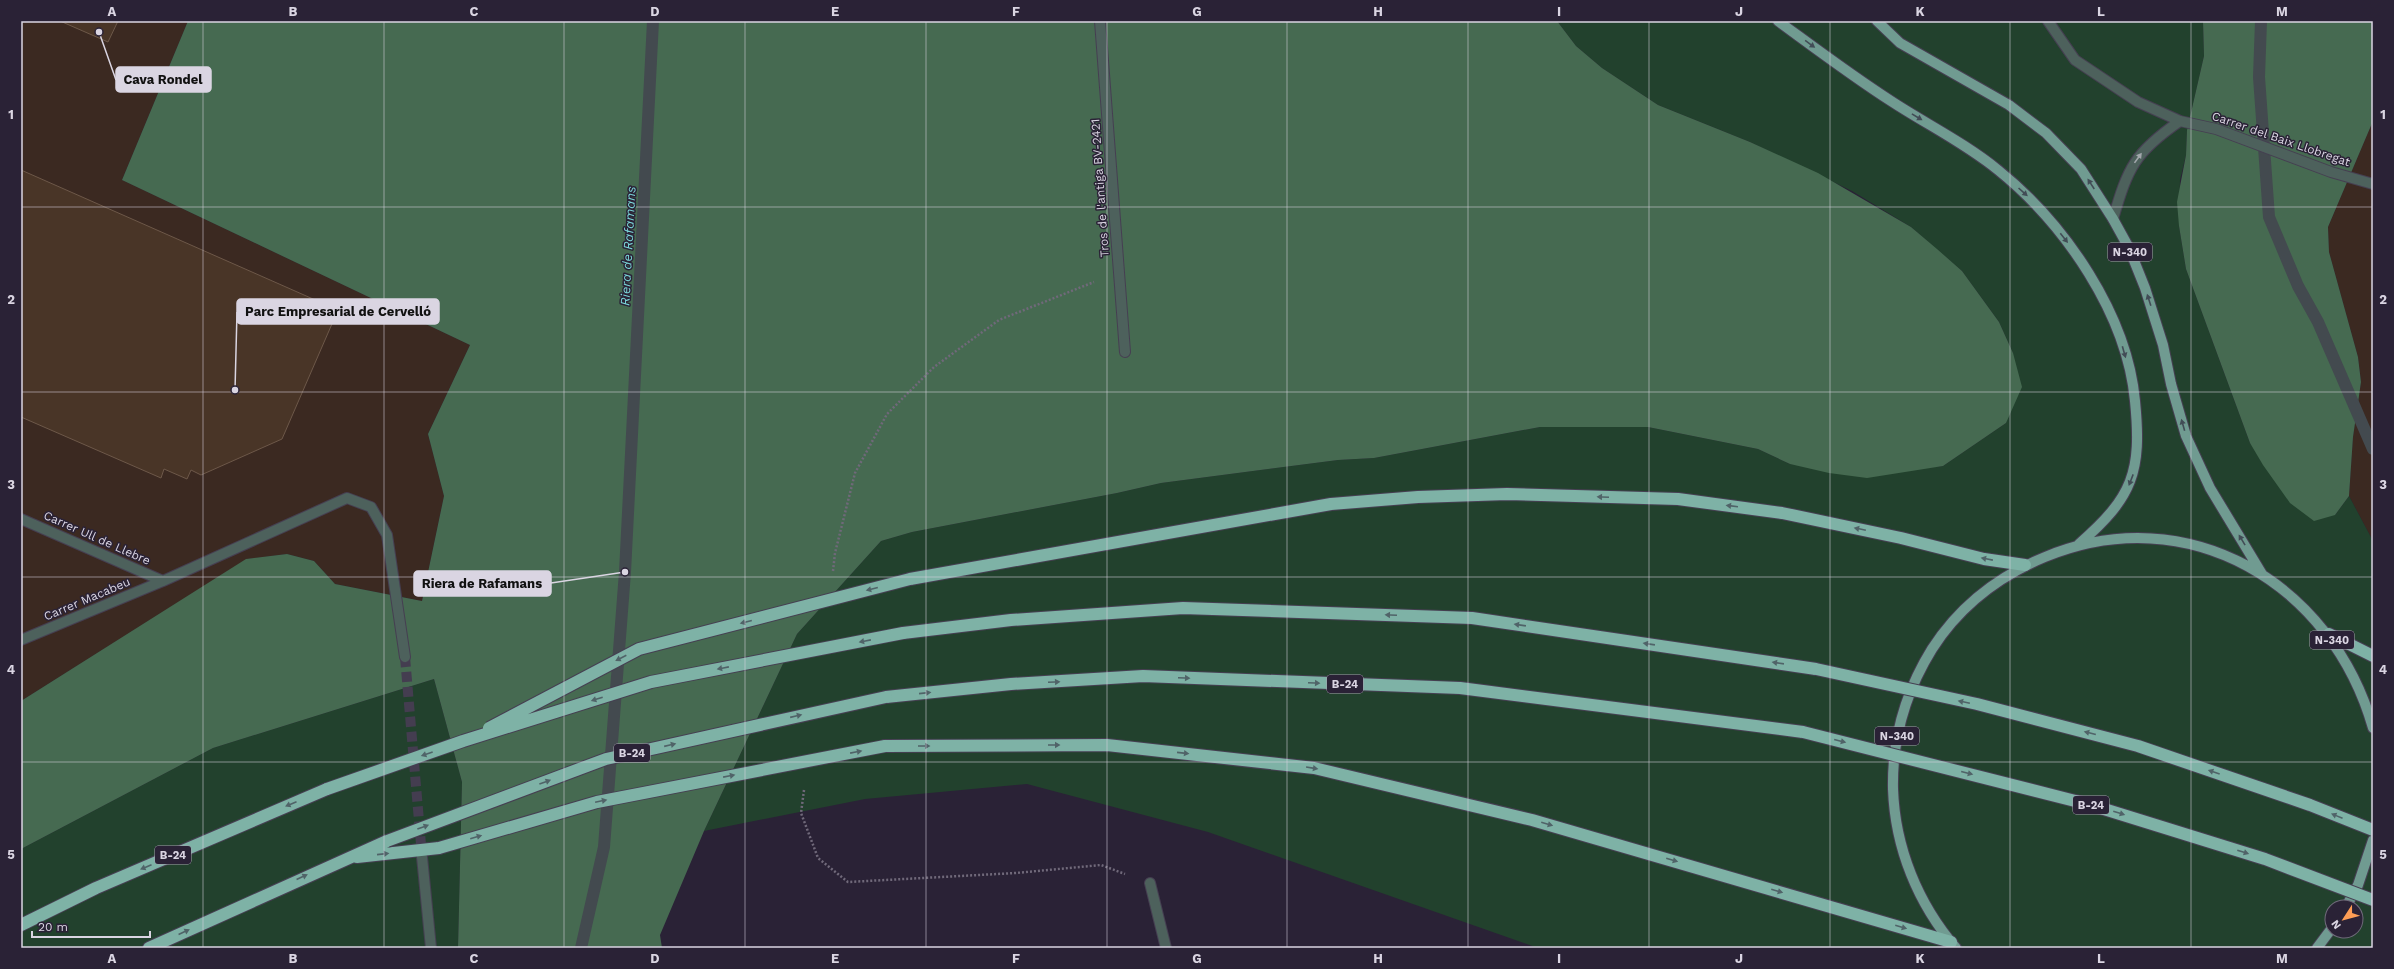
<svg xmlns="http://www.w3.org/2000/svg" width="2394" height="969" font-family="'Work Sans',sans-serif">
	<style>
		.industrial { fill: #3b2921 }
		.green { fill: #22412d; fill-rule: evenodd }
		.forest { fill: #466a51 }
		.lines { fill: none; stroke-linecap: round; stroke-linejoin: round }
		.stream { stroke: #434a4f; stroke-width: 12 }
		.building { fill: #493527; stroke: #6d5849 }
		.minor-tunnel { stroke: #443d50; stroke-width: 10; stroke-dasharray: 10 5; stroke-linecap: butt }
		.minor-casing { stroke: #463f52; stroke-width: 12 }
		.major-casing { stroke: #463f52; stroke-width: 12 }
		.highway-casing { stroke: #463f52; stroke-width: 14 }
		.path { stroke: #70697a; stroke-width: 2.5; stroke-dasharray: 2 2; stroke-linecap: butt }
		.minor { stroke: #4d615c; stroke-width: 10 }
		.major { stroke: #709b91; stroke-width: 10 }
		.highway { stroke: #7eb2a6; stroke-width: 12 }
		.highway-bridge-casing { stroke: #463f52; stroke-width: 14; stroke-linecap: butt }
		.highway-bridge { stroke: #7eb2a6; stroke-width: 12 }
		.oneway { fill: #424c56 }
		.oneway2 { fill: #a2a7ac }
		.oneway3 { fill: #506368 }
		.grid { fill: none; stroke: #dad5e2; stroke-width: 1; stroke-opacity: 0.55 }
		.labels { text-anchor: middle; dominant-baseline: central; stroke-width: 3; stroke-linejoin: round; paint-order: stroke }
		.shield { fill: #2a2236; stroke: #a59fae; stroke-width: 1 }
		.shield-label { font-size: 11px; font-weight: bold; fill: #dad5e2 }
		.street-label { font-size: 12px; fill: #dad5e2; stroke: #2a2236 }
		.water-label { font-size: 13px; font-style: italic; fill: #7ad5d7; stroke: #2a2236 }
		.leader { fill: none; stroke: #dad5e2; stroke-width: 1.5 }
		.callout-dot { fill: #dad5e2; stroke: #2a2236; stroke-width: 1.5 }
		.callout { fill: #dad5e2; stroke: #dad5e2; stroke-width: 1.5 }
		.callout-label { font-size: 13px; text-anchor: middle; font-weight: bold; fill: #111 }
		.neatline { fill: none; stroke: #dad5e2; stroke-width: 1.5 }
		.grid-label { font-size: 13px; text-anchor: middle; font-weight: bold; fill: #dad5e2 }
	</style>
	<rect width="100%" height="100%" fill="#2a2236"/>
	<path class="industrial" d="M21,21H188L122,180L470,345L428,434L444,496L422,601L335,584L314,561L287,554L247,559L21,701Z
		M2373,121V541L2349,496L2353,437L2361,382L2358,357L2329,252L2328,227Z"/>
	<path class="green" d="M1557,21H2203L2204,56L2187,130L2186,155L2180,180L2179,226L2186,269L2250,443L2335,515L2349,496L2373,541V948H1538L1208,832L1027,784L865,799L704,831L797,634L881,541L912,532L1117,493L1161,483L1338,460L1374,458L1540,427H1648L1758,449L1790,464L1907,470L1943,466L2006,423L2013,353L1999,322L1962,271L1911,227L1852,191L1750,142L1658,105L1602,68L1576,46ZM2332,907H2356V931H2332Z
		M434,679L462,782L458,948H21V849L213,748Z"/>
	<path class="forest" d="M188,21H1557L1576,46L1602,68L1658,105L1750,142L1818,173L1911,227L1937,249L1962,271L1999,322L2013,353L2022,387L2006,423L1943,466L1867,478L1829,473L1790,464L1758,449L1648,427H1540L1374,458L1338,460L1161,483L1117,493L912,532L881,541L797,634L704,831L660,935L662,948H458L462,782L434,679L213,748L21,849V701L246,559L287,554L314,561L335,584L422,601L444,496L428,434L470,345L122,180Z
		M2203,21H2373V121L2328,227L2329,252L2358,357L2361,382L2353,437L2349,496L2335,515L2314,521L2290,503L2263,465L2250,443L2186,269L2179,226L2177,202L2186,155L2187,130L2204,56Z"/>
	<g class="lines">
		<path class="stream" d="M2261,21L2259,77L2269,217L2298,286L2318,322L2373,449
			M581,948L604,847L625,572L653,21"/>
	</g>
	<path class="building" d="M60,21H118L108,42Z
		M21,170L338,310L282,439L201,475L191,470L187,479L164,469L161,478L21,417Z"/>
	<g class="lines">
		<path class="minor-tunnel" d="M405,657L422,856"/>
		<g class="minor-casing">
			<path id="minor" d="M1100,21L1125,352
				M2048,21L2075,60L2138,102L2180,121L2216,129L2331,172L2373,184
				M2113,219C2128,167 2135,152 2180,121
				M21,519L163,581
				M21,640L163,581L347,498L371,507L387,535L405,657
				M422,857L431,948
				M1150,883L1166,948"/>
		</g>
		<g class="major-casing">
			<path id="major" d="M1778,21C1815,48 1852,76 1891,101C1926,124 1965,143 1998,170C2065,224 2127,314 2135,401C2142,472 2133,497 2079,544
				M1877,21L1900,43L2009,105L2046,133L2081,169L2113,219L2129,248L2145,288L2163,345L2171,384L2186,436L2210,488L2262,574
				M2346,907L2358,885L2373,840
				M1956,948C1918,904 1895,848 1893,789C1892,739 1906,691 1932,649C1959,607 1999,576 2045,557C2188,498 2332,583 2373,728
				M2317,948L2332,928"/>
		</g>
		<g class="highway-casing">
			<path id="highway" d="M910,579L1331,504L1418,497L1507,494L1678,499L1782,513L1901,538L1984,559L2025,565
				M903,633L1011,620L1183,608L1472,618L1816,669
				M2329,634L2373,656
				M886,697L1011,684L1143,676L1460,688L1803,732
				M885,746L1107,745L1314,768L1532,820L1951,942
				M357,857L439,848
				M21,925L96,888L327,789
				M149,948L387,841"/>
		</g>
		<path class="path" d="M833,571L835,553L855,473L887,414L934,367L999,320L1094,282
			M804,790L801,813L818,858L848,882L1016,873L1101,865L1125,874"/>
		<use href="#minor" class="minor"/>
		<use href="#major" class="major"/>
		<use href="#highway" class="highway"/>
		<g class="highway-bridge-casing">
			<path id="highway-bridge" d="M1816,669L1977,704L2138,746L2310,805L2373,830
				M489,728L639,649L910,579
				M1803,732L2091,805L2265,859L2373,900
				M327,789L463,741L651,682L903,633
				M387,841L606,759L886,697
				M439,848L597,802L885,746"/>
		</g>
		<use href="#highway-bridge" class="highway-bridge"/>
	</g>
	<defs><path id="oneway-solid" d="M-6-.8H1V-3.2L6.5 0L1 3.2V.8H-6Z"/></defs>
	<g class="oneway">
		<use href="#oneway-solid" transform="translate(1810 44) rotate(36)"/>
		<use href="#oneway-solid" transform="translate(1917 117) rotate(31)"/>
		<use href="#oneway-solid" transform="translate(2091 184) rotate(-123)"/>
		<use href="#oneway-solid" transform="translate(2023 192) rotate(42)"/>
		<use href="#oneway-solid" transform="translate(2064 238) rotate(52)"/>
		<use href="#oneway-solid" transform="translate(2149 300) rotate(-108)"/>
		<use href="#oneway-solid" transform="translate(2124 352) rotate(74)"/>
		<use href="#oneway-solid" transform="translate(2183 425) rotate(-106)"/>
		<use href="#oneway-solid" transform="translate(2131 480) rotate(111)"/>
		<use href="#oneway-solid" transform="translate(2242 540) rotate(-121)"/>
	</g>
	<use class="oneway2" href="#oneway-solid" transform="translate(2138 158) rotate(-54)"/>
	<g class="oneway3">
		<use href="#oneway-solid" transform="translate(1603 497) rotate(-178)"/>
		<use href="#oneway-solid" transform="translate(1732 506) rotate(-173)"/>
		<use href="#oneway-solid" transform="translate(1860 529) rotate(-168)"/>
		<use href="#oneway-solid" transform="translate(1987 559) rotate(-169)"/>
		<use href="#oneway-solid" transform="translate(872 589) rotate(166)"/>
		<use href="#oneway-solid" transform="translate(1391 615) rotate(-178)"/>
		<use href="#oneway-solid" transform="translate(746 622) rotate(166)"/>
		<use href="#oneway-solid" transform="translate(1520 625) rotate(-172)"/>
		<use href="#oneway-solid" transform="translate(865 641) rotate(169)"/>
		<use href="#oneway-solid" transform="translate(1649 644) rotate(-172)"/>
		<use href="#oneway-solid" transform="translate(621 658) rotate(153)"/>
		<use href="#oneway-solid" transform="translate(1778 663) rotate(-172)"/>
		<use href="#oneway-solid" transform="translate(723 668) rotate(169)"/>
		<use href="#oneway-solid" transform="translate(1184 678) rotate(2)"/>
		<use href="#oneway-solid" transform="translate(1054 682) rotate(-3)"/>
		<use href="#oneway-solid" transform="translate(1314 683) rotate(2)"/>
		<use href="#oneway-solid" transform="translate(925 693) rotate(-6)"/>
		<use href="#oneway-solid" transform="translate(597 699) rotate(162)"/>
		<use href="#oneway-solid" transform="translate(1964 702) rotate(-168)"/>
		<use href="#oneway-solid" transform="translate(796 716) rotate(-13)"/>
		<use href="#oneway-solid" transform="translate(2090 733) rotate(-166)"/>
		<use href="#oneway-solid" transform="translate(1840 741) rotate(14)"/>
		<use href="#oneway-solid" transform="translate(670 745) rotate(-13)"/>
		<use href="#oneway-solid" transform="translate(1054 745)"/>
		<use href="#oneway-solid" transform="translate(924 746)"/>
		<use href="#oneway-solid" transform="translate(856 752) rotate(-11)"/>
		<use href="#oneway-solid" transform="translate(1183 753) rotate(6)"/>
		<use href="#oneway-solid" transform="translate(427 754) rotate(161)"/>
		<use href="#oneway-solid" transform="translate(1312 768) rotate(9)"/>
		<use href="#oneway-solid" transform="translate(2214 772) rotate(-161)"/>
		<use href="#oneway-solid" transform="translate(1967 773) rotate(14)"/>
		<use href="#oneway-solid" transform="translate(729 776) rotate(-11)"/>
		<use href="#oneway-solid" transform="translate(545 782) rotate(-20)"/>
		<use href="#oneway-solid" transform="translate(601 801) rotate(-12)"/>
		<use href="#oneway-solid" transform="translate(291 804) rotate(157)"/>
		<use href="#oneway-solid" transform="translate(2119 813) rotate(17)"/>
		<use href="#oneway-solid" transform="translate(2337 816) rotate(-158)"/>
		<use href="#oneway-solid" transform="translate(1547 824) rotate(16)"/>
		<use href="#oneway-solid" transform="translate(423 827) rotate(-20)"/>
		<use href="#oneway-solid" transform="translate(476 837) rotate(-16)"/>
		<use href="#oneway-solid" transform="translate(2243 852) rotate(18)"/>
		<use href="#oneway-solid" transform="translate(383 854) rotate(-6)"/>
		<use href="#oneway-solid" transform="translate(1672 860) rotate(16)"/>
		<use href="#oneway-solid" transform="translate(146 867) rotate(157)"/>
		<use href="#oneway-solid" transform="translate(302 877) rotate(-25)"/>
		<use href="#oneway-solid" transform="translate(1777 891) rotate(16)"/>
		<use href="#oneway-solid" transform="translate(1901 927) rotate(16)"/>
		<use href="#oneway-solid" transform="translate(184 932) rotate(-25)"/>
	</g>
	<path class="grid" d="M203,21V948M384,21V948M564,21V948M745,21V948M926,21V948M1107,21V948M1287,21V948M1468,21V948M1649,21V948M1830,21V948M2010,21V948M2191,21V948M21,207H2373M21,392H2373M21,577H2373M21,762H2373"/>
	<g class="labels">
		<g class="shield">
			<rect x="2108" y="243" width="44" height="18" rx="3"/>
			<rect x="2310" y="631" width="44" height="18" rx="3"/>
			<rect x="1327" y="675" width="36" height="18" rx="3"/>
			<rect x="1875" y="727" width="44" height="18" rx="3"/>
			<rect x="614" y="744" width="36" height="18" rx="3"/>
			<rect x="2073" y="796" width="36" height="18" rx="3"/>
			<rect x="155" y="846" width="36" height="18" rx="3"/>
		</g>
		<g class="shield-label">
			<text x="2130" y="252">N-340</text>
			<text x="2332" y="640">N-340</text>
			<text x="1345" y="684">B-24</text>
			<text x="1897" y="736">N-340</text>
			<text x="632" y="753">B-24</text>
			<text x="2091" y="805">B-24</text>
			<text x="173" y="855">B-24</text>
		</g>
		<g class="street-label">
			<text transform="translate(2281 139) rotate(19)">Carrer del Baix Llobregat</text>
			<text transform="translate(1100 188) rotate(-94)">Tros de l'antiga BV-2421</text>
			<text transform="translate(97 538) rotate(24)">Carrer Ull de Llebre</text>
			<text transform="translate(87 599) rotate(-23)">Carrer Macabeu</text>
		</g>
		<g class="water-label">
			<text transform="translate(628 246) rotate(-87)">Riera de Rafamans</text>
		</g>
	</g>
	<path class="leader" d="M99 32L116 80M235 390L237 312M625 572L551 583"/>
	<g class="callout-dot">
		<circle cx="99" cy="32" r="4"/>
		<circle cx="235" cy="390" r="4"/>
		<circle cx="625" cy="572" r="4"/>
	</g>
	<g class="callout">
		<rect x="116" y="67" width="95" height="25" rx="4"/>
		<rect x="237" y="299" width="202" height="25" rx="4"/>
		<rect x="414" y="571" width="137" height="25" rx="4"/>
	</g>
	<g class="callout-label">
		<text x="163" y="84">Cava Rondel</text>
		<text x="338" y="316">Parc Empresarial de Cervelló</text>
		<text x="482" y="588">Riera de Rafamans</text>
	</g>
	<rect width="2394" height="969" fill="none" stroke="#2a2236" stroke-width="44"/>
	<g transform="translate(2344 919) rotate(234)"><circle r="19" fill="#2a2236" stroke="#706a7b"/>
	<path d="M0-3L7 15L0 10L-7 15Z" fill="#fd9d55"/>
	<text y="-6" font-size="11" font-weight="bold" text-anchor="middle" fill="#dad5e2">N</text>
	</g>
	<path d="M32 931v6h118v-6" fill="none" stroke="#dad5e2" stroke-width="2"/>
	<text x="38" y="931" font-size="12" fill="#dad5e2" stroke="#2a2236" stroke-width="3" paint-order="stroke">20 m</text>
	<rect x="22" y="22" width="2350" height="925" class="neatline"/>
	<g class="grid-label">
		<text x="112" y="16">A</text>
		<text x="293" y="16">B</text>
		<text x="474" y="16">C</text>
		<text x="655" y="16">D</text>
		<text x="835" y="16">E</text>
		<text x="1016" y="16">F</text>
		<text x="1197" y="16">G</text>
		<text x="1378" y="16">H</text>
		<text x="1559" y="16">I</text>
		<text x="1739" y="16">J</text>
		<text x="1920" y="16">K</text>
		<text x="2101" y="16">L</text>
		<text x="2282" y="16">M</text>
		<text x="11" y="119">1</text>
		<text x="2383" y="119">1</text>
		<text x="11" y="304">2</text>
		<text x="2383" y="304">2</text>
		<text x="11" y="489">3</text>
		<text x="2383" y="489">3</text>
		<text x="11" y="674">4</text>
		<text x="2383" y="674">4</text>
		<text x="11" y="859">5</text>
		<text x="2383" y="859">5</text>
		<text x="112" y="963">A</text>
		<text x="293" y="963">B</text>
		<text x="474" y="963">C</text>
		<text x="655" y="963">D</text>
		<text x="835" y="963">E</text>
		<text x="1016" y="963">F</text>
		<text x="1197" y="963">G</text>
		<text x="1378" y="963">H</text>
		<text x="1559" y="963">I</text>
		<text x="1739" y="963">J</text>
		<text x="1920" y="963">K</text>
		<text x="2101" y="963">L</text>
		<text x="2282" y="963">M</text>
	</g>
</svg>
